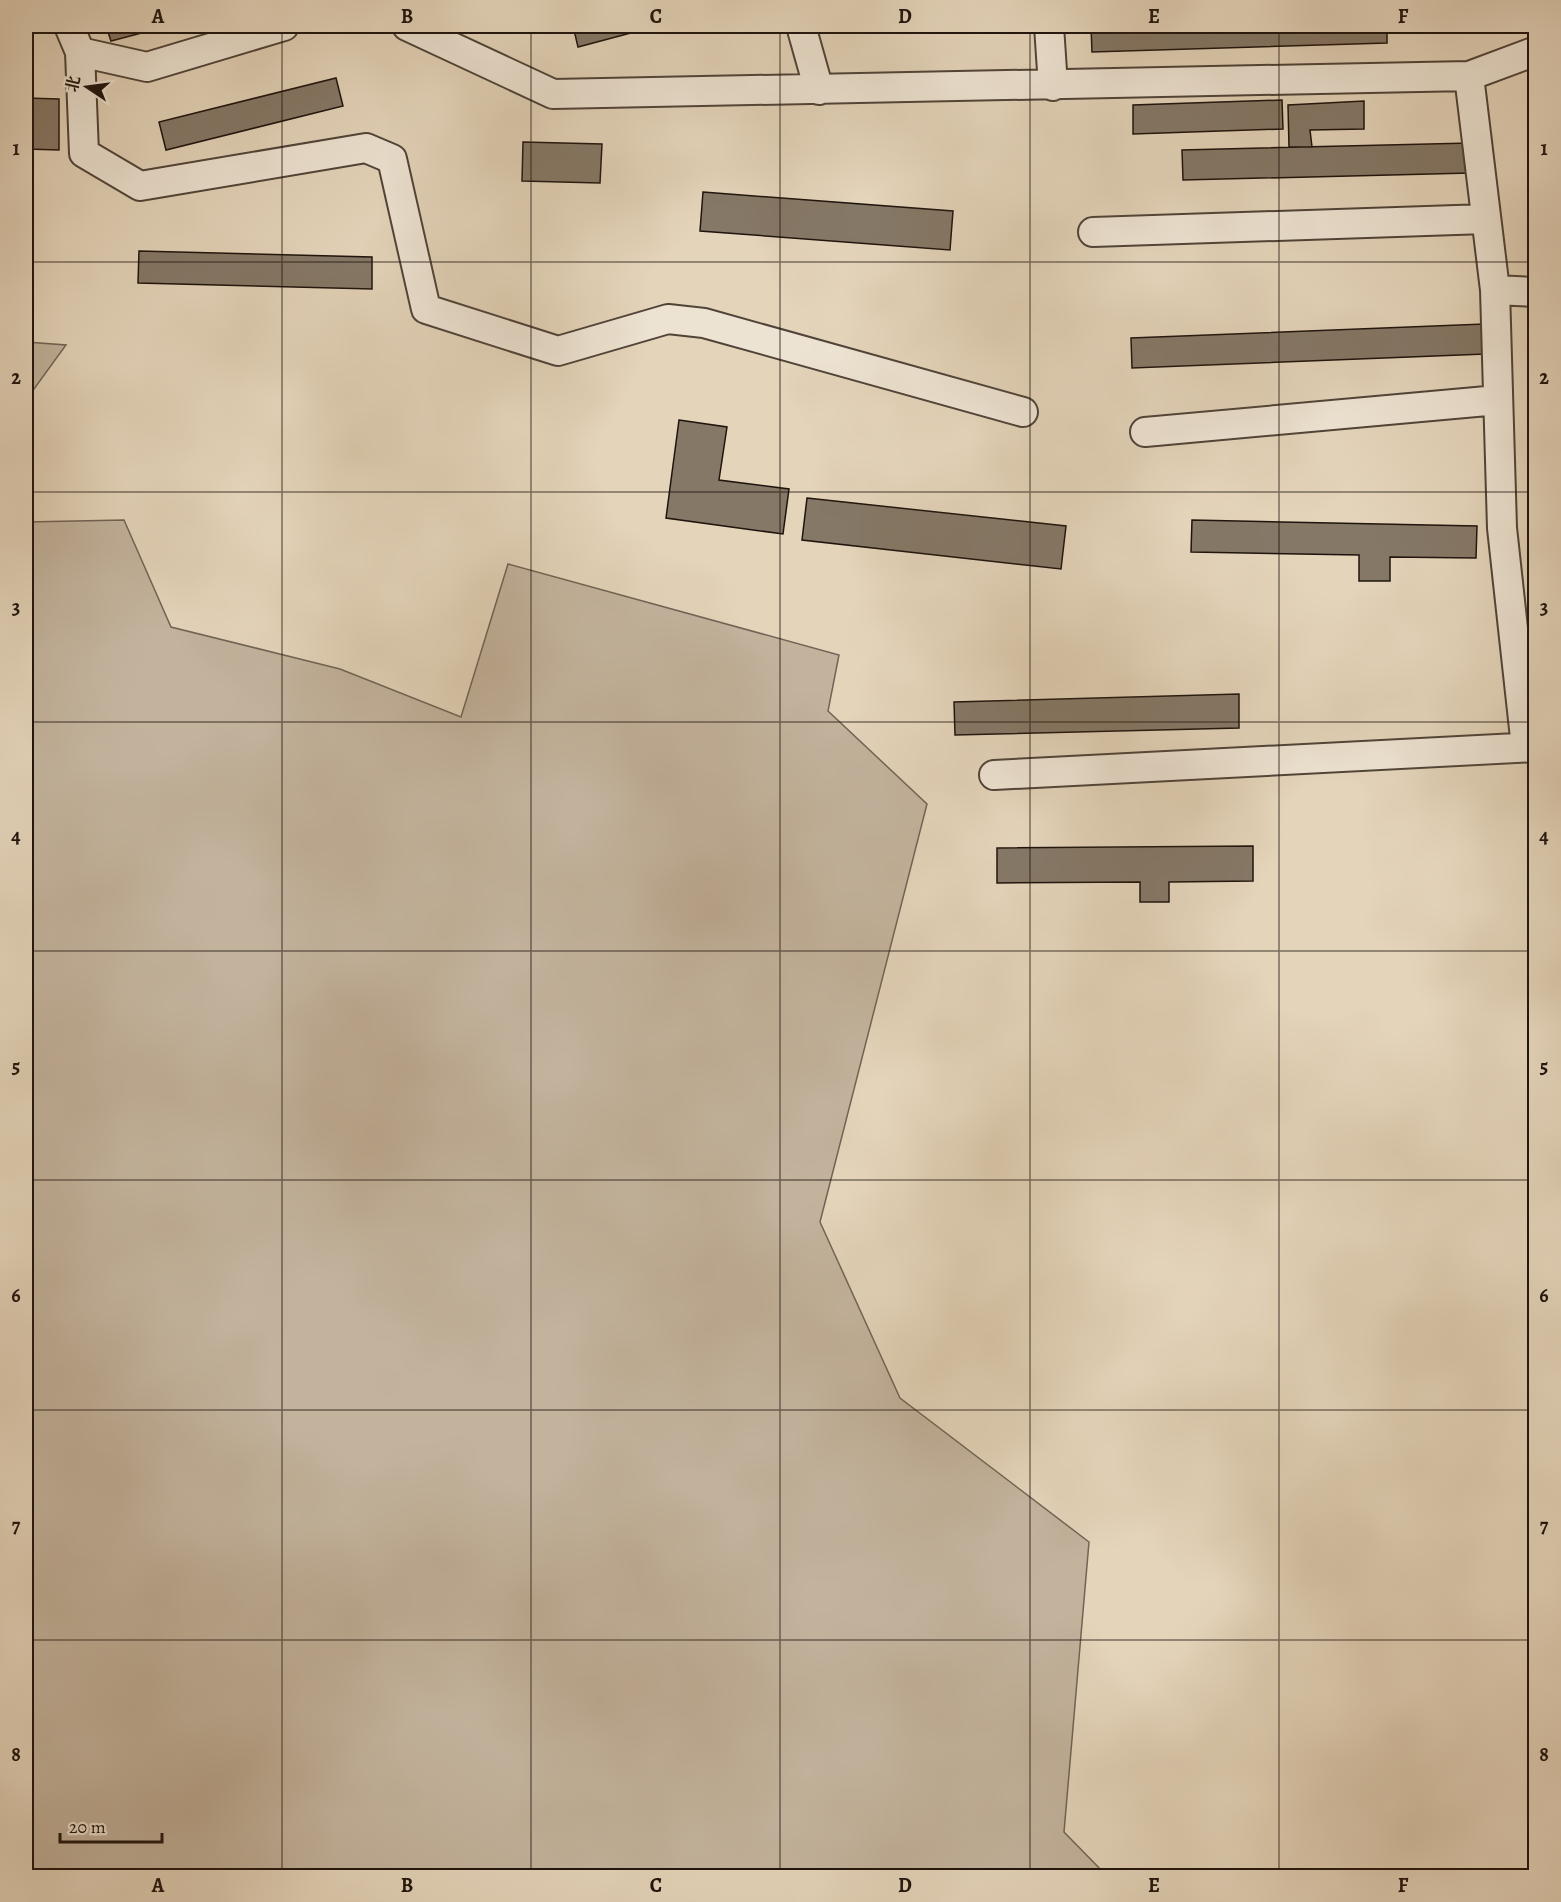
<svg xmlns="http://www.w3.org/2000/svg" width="1561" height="1902" font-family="Alegreya,'Noto Serif SC',serif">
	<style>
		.green { fill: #c3b39d; stroke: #716456; stroke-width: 1.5 }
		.building { fill: #857867; stroke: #1f140e; stroke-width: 1.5 }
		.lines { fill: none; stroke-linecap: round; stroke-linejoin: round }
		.street-casing { stroke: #504439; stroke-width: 32 }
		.street { stroke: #ede3d2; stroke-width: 28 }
		.grid { fill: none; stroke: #1f140e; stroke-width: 1.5; stroke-opacity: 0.55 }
		.neatline { fill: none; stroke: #1f140e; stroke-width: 2 }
		.grid-label { font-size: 20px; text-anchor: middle; font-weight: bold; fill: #1f140e }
	</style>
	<rect width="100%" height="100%" fill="#e4d4ba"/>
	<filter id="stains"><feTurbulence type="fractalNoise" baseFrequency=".00333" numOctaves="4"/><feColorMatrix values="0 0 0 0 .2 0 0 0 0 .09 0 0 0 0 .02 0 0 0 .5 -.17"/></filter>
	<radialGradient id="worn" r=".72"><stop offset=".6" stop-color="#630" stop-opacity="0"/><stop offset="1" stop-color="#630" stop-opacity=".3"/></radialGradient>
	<path class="green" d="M26,342L66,345L26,400Z
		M124,520L171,627L340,669L461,717L508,564L839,655L828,711L927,804L820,1222L900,1398L1089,1542L1064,1832L1107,1876H26V522Z"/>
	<path class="building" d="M106,26H168L111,41Z
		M564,26H657L578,47L574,30L566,32Z
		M1091,26H1387V43L1092,52Z
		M336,78L343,106L166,150L159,122Z
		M26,98L59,99V150L26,149Z
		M1282,100L1283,129L1133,134V105Z
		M1364,101V129L1310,130L1312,147H1289L1288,105Z
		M523,142L602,144L600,183L522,181Z
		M1470,143V173L1183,180L1182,150Z
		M703,192L953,211L950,250L700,231Z
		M139,251L372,257V289L138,283Z
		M1484,324L1485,354L1132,368L1131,338Z
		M679,420L727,427L719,480L789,489L783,534L666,518Z
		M807,498L1066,526L1061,569L802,540Z
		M1192,520L1477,526L1476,558L1390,557V581H1359V555L1191,552Z
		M1239,694V728L955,735L954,702Z
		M1253,846V881L1169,882V902H1140V882L997,883V848Z"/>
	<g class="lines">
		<g class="street-casing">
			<path id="street" d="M69,26L80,52L147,67L284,26
				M407,26L553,94L1469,76L1495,290L1536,292
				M801,26L819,90
				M1049,26L1053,86
				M80,52L84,153L140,186L366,148L392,159L426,309L558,351L668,319L704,323L1023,412
				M1469,76L1536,51
				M1093,232L1486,219
				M1495,290L1502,528L1526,747
				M1145,432L1498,400
				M994,775L1536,747"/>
		</g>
		<use href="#street" class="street"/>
	</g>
	<path class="grid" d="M282,26V1876M531,26V1876M780,26V1876M1030,26V1876M1279,26V1876M26,262H1536M26,492H1536M26,722H1536M26,951H1536M26,1180H1536M26,1410H1536M26,1640H1536"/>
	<rect width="1561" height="1902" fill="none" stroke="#e4d4ba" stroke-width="66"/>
	<g transform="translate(87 87) rotate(283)" stroke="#ede3d2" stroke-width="4.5" paint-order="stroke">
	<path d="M0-4.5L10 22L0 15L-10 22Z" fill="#1f140e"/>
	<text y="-9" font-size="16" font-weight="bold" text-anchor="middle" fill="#1f140e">北</text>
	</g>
	<path d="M60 1833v9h102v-9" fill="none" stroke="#1f140e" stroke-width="3"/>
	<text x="69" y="1833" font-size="18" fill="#1f140e" stroke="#ede3d2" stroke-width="4.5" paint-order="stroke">20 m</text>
	<rect x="33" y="33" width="1495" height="1836" class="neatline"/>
	<g class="grid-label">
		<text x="158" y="23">A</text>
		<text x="407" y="23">B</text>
		<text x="656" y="23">C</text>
		<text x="905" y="23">D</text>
		<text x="1154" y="23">E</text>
		<text x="1403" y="23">F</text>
		<text x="16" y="155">1</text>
		<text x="1544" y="155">1</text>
		<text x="16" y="384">2</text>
		<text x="1544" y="384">2</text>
		<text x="16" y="614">3</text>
		<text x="1544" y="614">3</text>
		<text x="16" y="843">4</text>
		<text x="1544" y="843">4</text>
		<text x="16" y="1073">5</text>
		<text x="1544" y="1073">5</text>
		<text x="16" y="1302">6</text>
		<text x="1544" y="1302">6</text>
		<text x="16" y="1532">7</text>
		<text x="1544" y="1532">7</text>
		<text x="16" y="1761">8</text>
		<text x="1544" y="1761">8</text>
		<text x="158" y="1892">A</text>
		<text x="407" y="1892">B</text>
		<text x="656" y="1892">C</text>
		<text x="905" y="1892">D</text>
		<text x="1154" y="1892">E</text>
		<text x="1403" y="1892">F</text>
	</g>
	<rect width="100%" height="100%" filter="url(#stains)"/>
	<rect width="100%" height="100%" fill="url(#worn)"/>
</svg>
